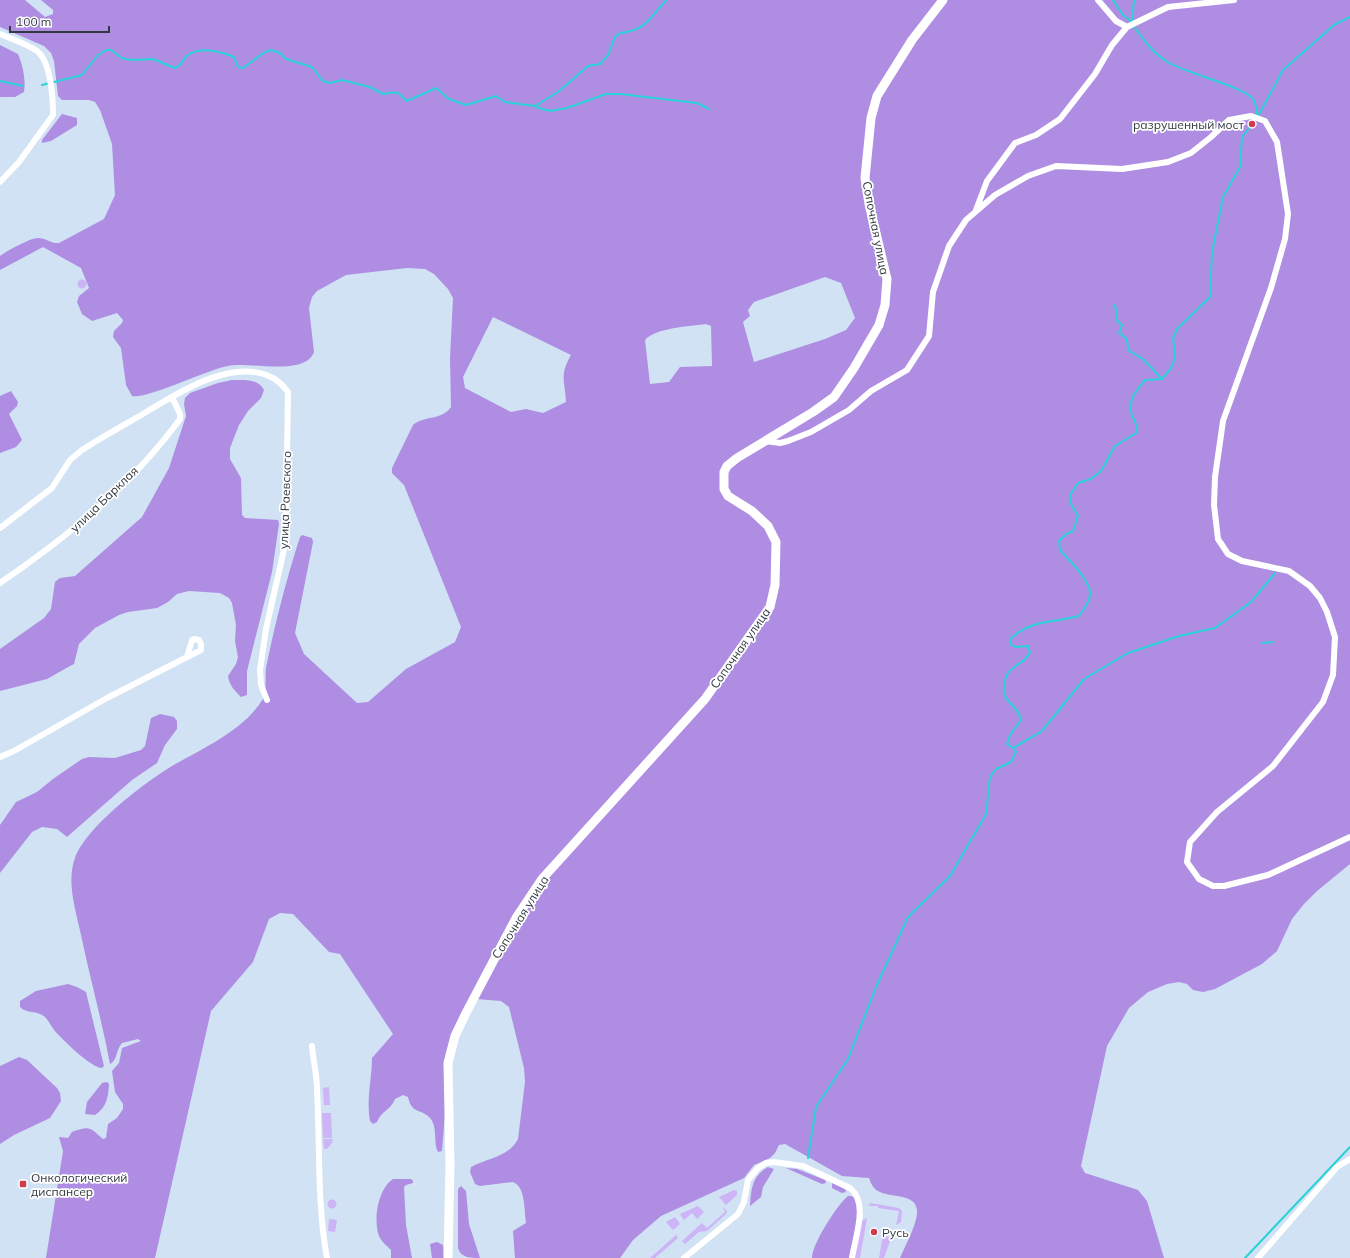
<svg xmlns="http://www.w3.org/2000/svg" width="1350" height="1258" font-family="Mulish,sans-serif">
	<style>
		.green { fill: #cdb4f7 }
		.forest { fill: #ae8de3; fill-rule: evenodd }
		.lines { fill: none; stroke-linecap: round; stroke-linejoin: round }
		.stream { stroke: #28d2d6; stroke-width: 2 }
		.minor { stroke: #fff; stroke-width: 6 }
		.secondary { stroke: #fff; stroke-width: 9 }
		.poi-dot { fill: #cd3d4c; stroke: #fff; stroke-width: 1.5 }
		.labels { text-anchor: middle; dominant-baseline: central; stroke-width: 3.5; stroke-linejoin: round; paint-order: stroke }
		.poi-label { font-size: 12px; fill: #323940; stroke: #fff; text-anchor: start }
		.street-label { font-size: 12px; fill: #323940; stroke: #fff }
	</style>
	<rect width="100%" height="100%" fill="#d0e2f4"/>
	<path class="green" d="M77.5 284a4.5 4.5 0 1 1 9 0a4.5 4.5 0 1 1-9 0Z
		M329,1087L330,1105H324L323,1088Z
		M322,1113H331L332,1138H323Z
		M323,1139H333L332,1143L327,1149H324Z
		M734,1190L737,1191V1195L726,1205L719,1197Z
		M327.5 1204a4.5 4.5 0 1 1 9 0a4.5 4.5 0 1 1-9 0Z
		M870,1203L899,1208L902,1211L901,1222L896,1225L899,1211L878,1208V1206H869Z
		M698,1206L704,1212L697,1219L692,1213L684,1220L680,1214Z
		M723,1207L727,1211L726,1214L707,1231L699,1232L685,1244L682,1241L702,1223L707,1228L725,1212Z
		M675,1217L680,1224L673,1230L666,1222Z
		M867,1218L860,1258H854L860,1222Z
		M329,1219L337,1220L335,1232L328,1231Z
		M676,1235L678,1238L655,1258H650Z
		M883,1235L889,1237L890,1241L884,1258H879Z"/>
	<path class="forest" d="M0,0H25L45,17L53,14V10L41,0H1350V864L1317,891L1304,904L1292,919L1277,951L1262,964L1215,989L1203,992L1193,990L1187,984L1179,982L1167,984L1148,992L1129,1008L1107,1046L1081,1166L1085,1173L1138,1190L1147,1201L1164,1258H900C905,1246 916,1226 917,1214C919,1193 893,1198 880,1192C874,1190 871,1184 869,1178L842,1176L785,1144L779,1145L775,1153L770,1158L754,1165L744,1178L661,1216L633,1240L620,1258H515L513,1231L526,1223C524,1211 526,1187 513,1182L480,1186L475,1184L470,1172L471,1167C488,1158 509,1157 518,1139L525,1082L524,1068L509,1007L501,1001L476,999L451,1038L442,1151L438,1152C433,1142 438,1127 430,1118C421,1108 412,1115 408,1097L403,1095L395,1099C390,1111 382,1110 377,1122L373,1124L370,1121C366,1099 372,1079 372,1058L393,1034L340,954L329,952L293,914L280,913L269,919L253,962L211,1011L155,1258H46L63,1151L59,1137L68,1138L72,1132C91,1125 90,1128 103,1139L106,1138L108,1124L117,1118L123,1109V1104L115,1092L112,1071L119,1063L122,1048L141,1041L138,1039L122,1043C116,1050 117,1061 110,1064C102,1021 90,978 81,935C76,911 66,882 75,858C86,827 144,783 172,766C203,748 243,731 263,699C267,692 265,677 266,668C275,624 286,580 300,537L302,535L312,538L313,542L295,633L304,654L357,703L368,702L406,669L455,642L461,627L404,485L392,473V468L413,425C425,415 441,421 451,407L450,359L453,298L448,289L434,274L425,269L407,268L346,275L317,291L312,297L309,308L314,352C305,377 248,361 228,366C209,369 145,400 132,396L126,385L121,348L113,337L114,331L122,323L123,320L117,313L92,321L82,314L77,302L79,296L89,288L81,268L43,247L0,270V256C7,251 30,238 38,238C46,238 51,244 59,243L104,219L115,195L112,144L100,110L95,102L89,100H62L58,96L54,61L51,53L44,46L0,27ZM825,277L841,283L855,318L846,330L825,339L754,362L743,322L750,316L748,310L754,302ZM493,317L571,355C559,376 565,380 566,402L543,413L526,409L511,412L465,388L463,377ZM706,324L711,326L712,366L680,367L669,382L650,384L645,340C655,328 690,326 706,324Z
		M0,45L18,54C23,66 26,80 24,92L15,97H0Z
		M62,114L77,118V125L51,141L42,143V140Z
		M232,380C243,380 258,378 264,390L261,398L248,411L239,425L230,448V459L241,478L242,515L245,518L278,520L279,524L272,572L247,671V695L241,697C235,691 229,685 228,676L236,664L238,657L235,641L236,625L232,603L229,598L220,593L189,591L177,594L168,602L157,608L128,612L119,615L95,628L79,644L74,664L70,666L47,679L0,691V649L44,618L51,609L55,582L60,578L75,576L142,517L169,468L186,416L184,404L185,398L190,393L218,383Z
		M11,391L18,402L17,406L9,414L22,440L16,447L0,453V396Z
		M160,714L174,717L177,721V729L165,745L157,763L132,780L67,837L57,829L42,827L32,832L0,873V825L16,802L37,792L53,779L82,759L89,757L115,758L141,750L145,746L151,718Z
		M68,984L77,987L86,992L104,1066L102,1068C91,1068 62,1039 54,1030C51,1026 49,1021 45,1017C37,1010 27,1014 20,1007V1001L36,991Z
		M19,1057L27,1060L57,1088L60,1093L61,1101L50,1118L14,1135L0,1144V1066Z
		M107,1082L109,1084C108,1098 107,1107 95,1115L85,1114L87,1102L102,1083Z
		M768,1167L774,1169L763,1187L761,1197L750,1206C751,1189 752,1176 768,1167Z
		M786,1168L797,1169L825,1180L826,1183L822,1184Z
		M393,1179H411L413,1181V1183L406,1185L404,1187L406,1225L412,1258H391V1250C387,1246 381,1241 379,1236C373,1219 378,1189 393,1179Z
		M832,1183L845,1189L846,1192L842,1193L832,1188Z
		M461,1186L466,1191L469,1224L480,1258C471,1258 461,1258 458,1248V1189Z
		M848,1196C851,1196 854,1196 856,1199C862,1212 852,1244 849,1258H812C812,1244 837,1205 848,1196Z
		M437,1242L443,1245L444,1258H432L430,1244Z"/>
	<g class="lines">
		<path class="stream" d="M1113,0L1123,15L1132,22
			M1132,23L1134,0
			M1133,25C1143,39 1152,52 1166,61C1184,73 1243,86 1253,99C1257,105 1257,111 1257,117
			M0,81L23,86
			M42,85L82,75L98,55L106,50H111L122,58L131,60L153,59L175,68C182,65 183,59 188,55C201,46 222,52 234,57L238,67L243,68L265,52L271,50L280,53L286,59L312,67L323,81L330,83L342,80L370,87L383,94C399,92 395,90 407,101L436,88L449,99L466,105L496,96L505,102L535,106L558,92L588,66L600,64L608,55L615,37L620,33C650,29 648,17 667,0
			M536,107L550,111L567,108L606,94H620L697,103L709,109
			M1114,305L1117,312L1116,320L1122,325L1119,333L1127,339L1128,350L1144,360L1162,379
			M1262,643L1273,642
			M1013,748L1007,744L1010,735L1021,720C1018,706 1009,706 1004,694C1003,690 1005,677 1008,673C1014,664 1024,665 1030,652L1028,646L1015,647L1010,644V639C1032,619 1052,623 1079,616C1083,610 1090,602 1090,594C1090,580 1069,560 1060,550L1059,541L1066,534L1073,531L1078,516L1071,504L1070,495L1078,483L1091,479L1101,471L1115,446L1136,433C1138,425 1135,423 1132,415C1127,400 1136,391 1145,380L1162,379L1171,368L1175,358L1173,338L1177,329L1210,297L1212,252L1223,197L1240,167L1242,137L1257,118L1283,70L1334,25L1350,17
			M808,1158L816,1107L848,1059L876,987L908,917L950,876L986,814L990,777L996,769L1011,762L1016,752L1013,748L1042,731L1084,679L1128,653L1179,636L1215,628L1251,602L1275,573
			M1245,1258L1350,1147"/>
		<path class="minor" d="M1098,0L1116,21L1127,27
			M0,34C12,39 27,44 37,51C51,62 53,98 53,115L19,162L0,182
			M976,210L987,181L1015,143L1036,135L1060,119L1095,74L1112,45L1127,27L1168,7L1234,0
			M765,441L780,443L788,441L811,432L849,410L871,391L907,370L929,336L933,292L949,246L966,220L995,195L1028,176L1056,166L1122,169L1168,162L1191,153L1211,137L1229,120L1251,116L1265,121L1277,142L1288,214L1285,239L1271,288L1223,421L1215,477L1214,505L1218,539L1228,554L1242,561L1289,571L1310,586L1320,598L1327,612L1335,637L1333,675L1323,702L1273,766L1217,812L1190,842L1187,862L1199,879L1213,886H1224L1268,875L1350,837
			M0,528L52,488L70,460L82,450C102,437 122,426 143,414C176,394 233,356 273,378C279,381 284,387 288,392L286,525L285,545L266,629L260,670L261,685L267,700
			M0,583C67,537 132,485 180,419V414L172,397
			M0,757L14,751L107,698L197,652L201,650V644L199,640L194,639L192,640L187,657
			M312,1046C313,1060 317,1075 317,1089C320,1143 317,1205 327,1258
			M684,1258L738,1214L744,1202L748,1180L758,1168L766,1163L774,1162L803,1166L850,1188C869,1203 855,1237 852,1258
			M1258,1258L1337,1167L1350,1159"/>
		<path class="secondary" d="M448,1258L450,1166L448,1063L455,1036L466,1013L516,918L542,879L705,699L770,607L775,585L776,542L768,526L752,511L728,496L724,489V472L727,466L737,458L813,412L834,397L854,368L879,325L885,305L887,279L869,204L865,178L871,118L877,96L912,40L943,0"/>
	</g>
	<g class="poi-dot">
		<circle cx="1252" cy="124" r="4"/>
		<rect x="19" y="1180" width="8" height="8" rx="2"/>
		<circle cx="874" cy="1232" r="4"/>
	</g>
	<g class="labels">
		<g class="poi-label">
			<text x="1244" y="124" text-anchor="end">разрушенный мост</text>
			<text x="31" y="1177">Онкологический<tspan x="31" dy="14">диспансер</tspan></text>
			<text x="882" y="1232">Русь</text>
		</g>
		<g class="street-label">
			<text transform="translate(876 228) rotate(79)">Сопочная улица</text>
			<text transform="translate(104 499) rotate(-44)">улица Барклая</text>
			<text transform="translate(285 500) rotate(-88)">улица Раевского</text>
			<text transform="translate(740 648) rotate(-55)">Сопочная улица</text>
			<text transform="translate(520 917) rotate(-58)">Сопочная улица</text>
		</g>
	</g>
	<path d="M10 26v6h99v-6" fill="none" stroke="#323940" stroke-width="2"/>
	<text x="16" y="26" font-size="12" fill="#323940" stroke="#ffffff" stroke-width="3" paint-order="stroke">100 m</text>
</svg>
